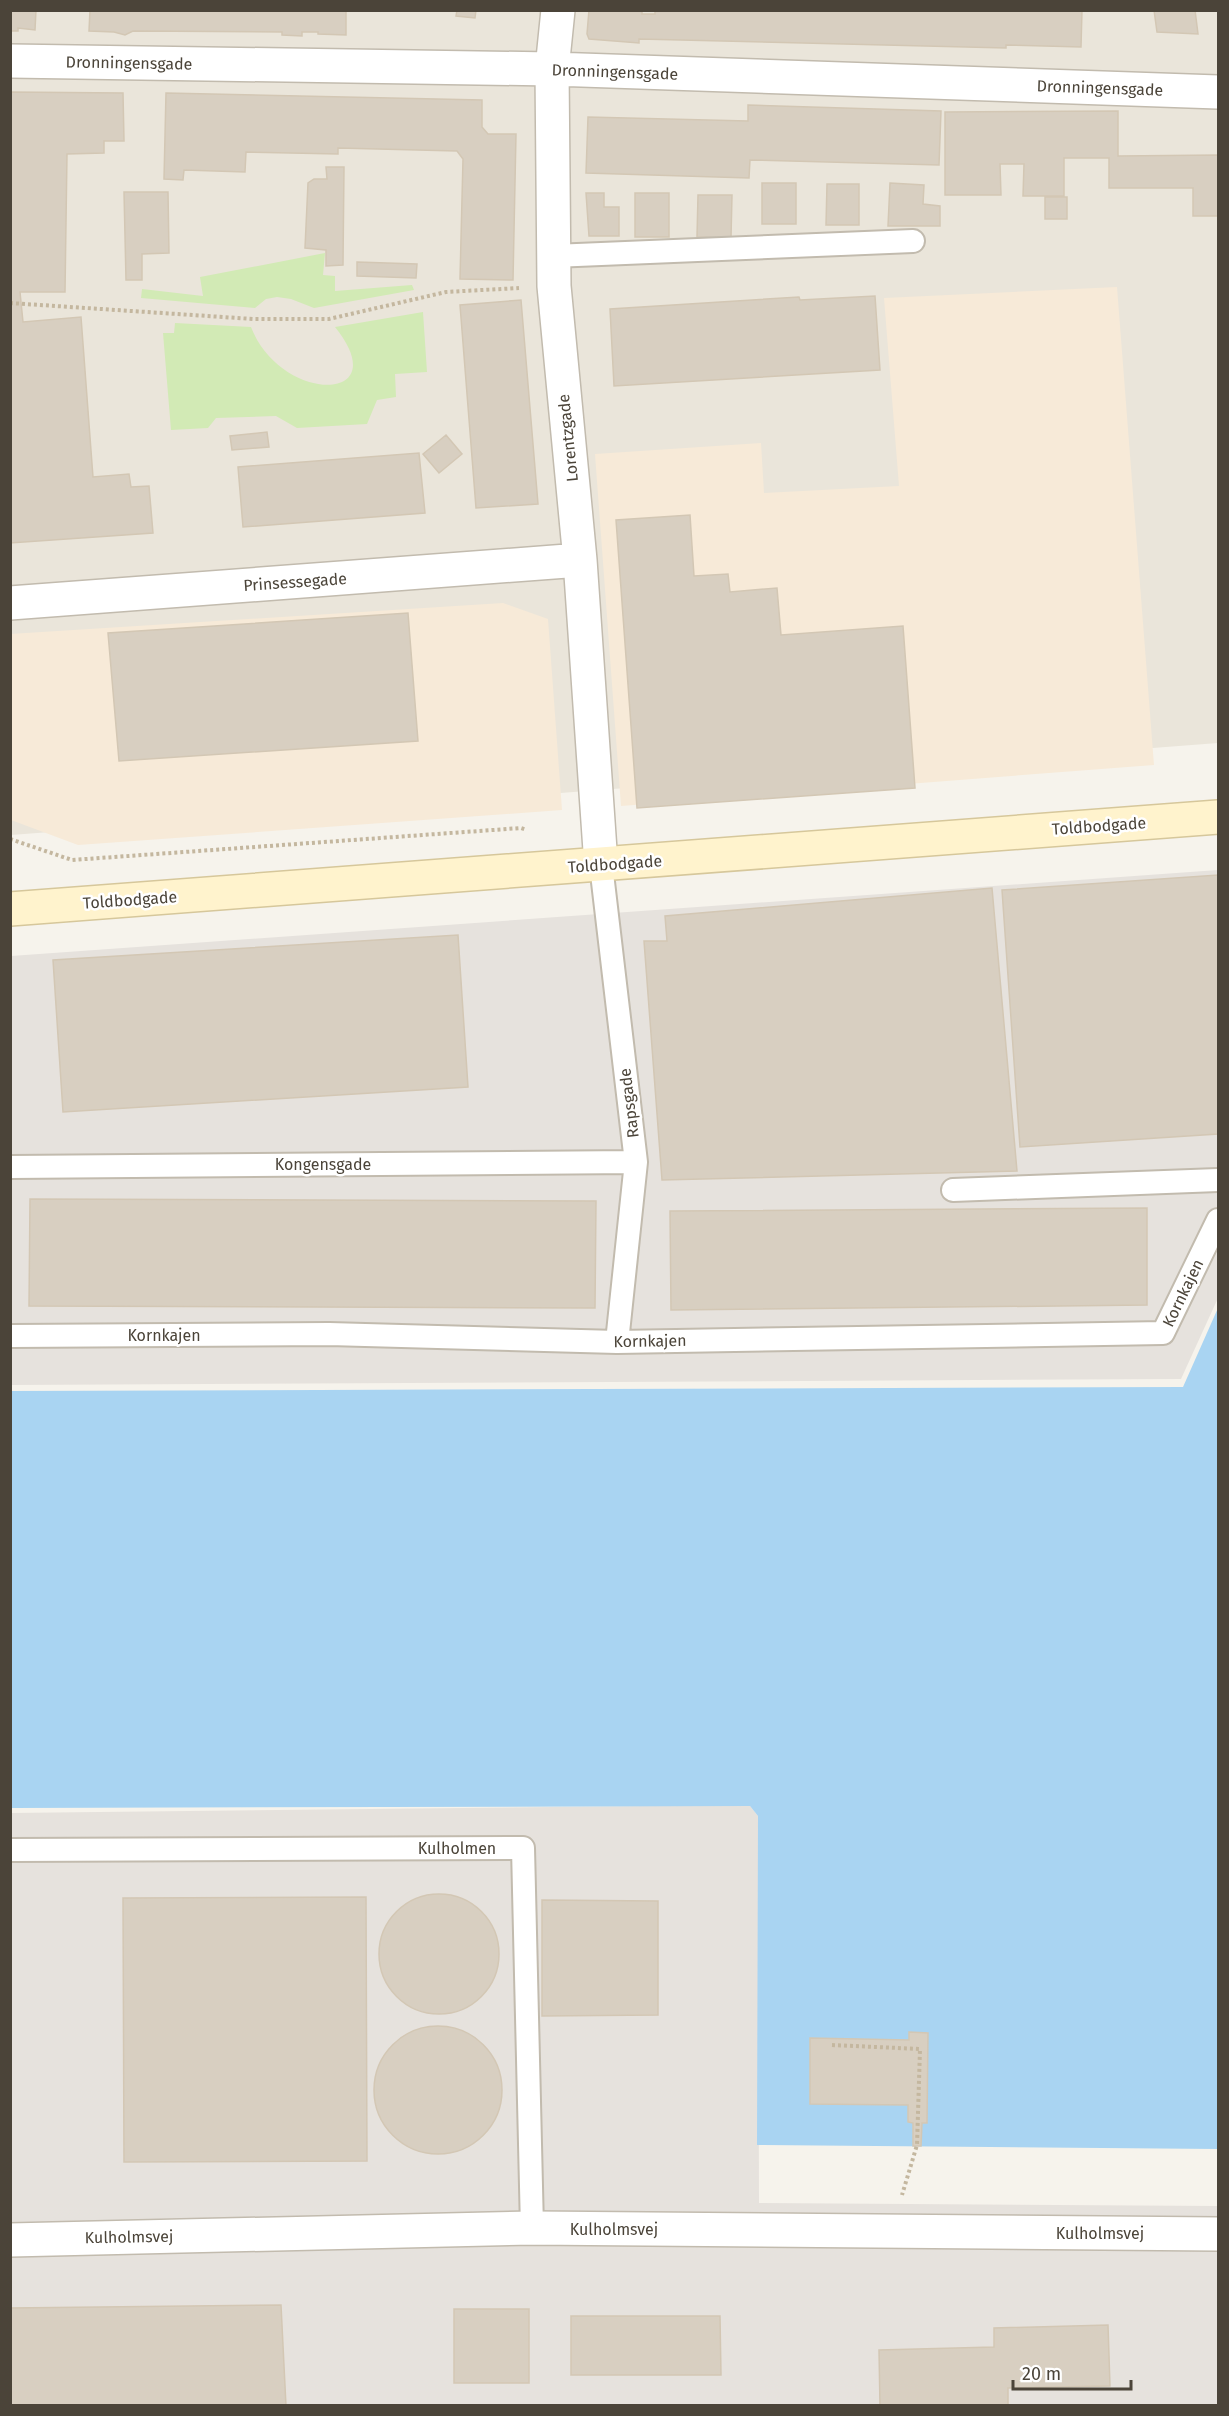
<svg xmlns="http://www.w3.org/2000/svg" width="1229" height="2416" font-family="'Fira Sans',sans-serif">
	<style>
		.residential { fill: #eae5da }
		.commercial { fill: #f7ead8 }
		.industrial { fill: #e6e2dd }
		.green { fill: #d2eab5 }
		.water { fill: #a9d4f2 }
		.building { fill: #d8cfc1; stroke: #d3c7b4; stroke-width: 1.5 }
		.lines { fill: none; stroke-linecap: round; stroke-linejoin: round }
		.lane-casing { stroke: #c2bbae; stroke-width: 26 }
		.street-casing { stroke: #c2bbae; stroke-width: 36 }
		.secondary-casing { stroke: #d6c79b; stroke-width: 36 }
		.path { stroke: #c4b79f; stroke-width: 4; stroke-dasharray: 3 3; stroke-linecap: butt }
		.lane { stroke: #fff; stroke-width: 22 }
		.street { stroke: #fff; stroke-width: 33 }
		.secondary { stroke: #fff3cd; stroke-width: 33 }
		.labels { text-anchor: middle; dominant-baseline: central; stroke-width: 5; stroke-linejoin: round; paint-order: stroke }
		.street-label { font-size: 16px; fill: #4b4439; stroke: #fff }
	</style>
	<rect width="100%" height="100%" fill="#f6f3ec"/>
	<path class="residential" d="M11,11H1218V743L11,835Z"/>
	<path class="commercial" d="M1117,287L1154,765L621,806L595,454L761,443L764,493L899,486L884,298Z
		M503,603L548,619L562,810L78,845L11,820L10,634Z"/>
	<path class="industrial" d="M1218,870V1298L1181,1379L11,1385V956Z
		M733,1805L750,1806L758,1816L759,2203L1218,2206V2405H11L10,1813Z"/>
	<path class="green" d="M325,253L323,275L335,276V291L412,285L414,290L314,308L291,299L277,297L266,299L255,308L141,298L142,289L203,296L200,277Z
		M423,312L427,372L395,374L396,397L377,400L367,424L297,428L276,416L216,418L208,428L171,430L163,333H174L175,323L251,327C281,404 397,404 335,327Z"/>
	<path class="water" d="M1218,1308V2149L757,2145L758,1816L750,1806L11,1808L10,1391L1183,1387Z"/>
	<path class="building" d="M10,10H36L35,30L18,28V31H10Z
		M90,10H346V35L318,34V32H302V36L282,35V32L133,31L125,35L114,32L89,31Z
		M457,10H476L475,18L456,16Z
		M589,10H642V14H655V10H1082L1081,47L1006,45V48L639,39V43L589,39L587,34Z
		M1154,10H1195L1198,34L1157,32Z
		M10,92L123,93L124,141H104V153L67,154L65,292H20L23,322L81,317L93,477L129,474L131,487L149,486L153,533L10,543Z
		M166,93L482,100V127L488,134H516L513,280L460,279L463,159L457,151L338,148V154L246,152L245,172L184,170L183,180L164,179Z
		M748,105L941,111L939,165L750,160L749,178L586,173L588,117L748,121Z
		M1118,111V156L1218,155V216H1193V188H1109V158H1064V196H1023L1024,164H1000L1001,195H945V112Z
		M326,167H344L343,265L326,266V250L305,248L308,183L314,179H327Z
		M762,183H796V224H762Z
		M890,183L924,185L923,204L940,206V226H888Z
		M827,184H859V225H826Z
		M124,192H168L169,253L142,254V280H126Z
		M586,193H604V207H619V236H589Z
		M635,193H669V237H635Z
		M698,195H732L731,238L697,237Z
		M1045,197H1067V219H1045Z
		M357,262L417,264L416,278L357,276Z
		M875,296L880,370L614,386L610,309L799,297L800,300Z
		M521,300L538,504L476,508L460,305Z
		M267,432L269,447L232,450L230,436Z
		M446,435L462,454L439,473L423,454Z
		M419,453L425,513L243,527L238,467Z
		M690,515L694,576L728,574L730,592L777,588L781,635L903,626L915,788L637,808L616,520Z
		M408,613L418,741L119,761L108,633Z
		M1218,875V1134L1020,1147L1002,890Z
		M992,888L1017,1171L662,1180L644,941H667L665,916Z
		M458,935L468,1087L63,1112L53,960Z
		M30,1199L596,1201L595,1308L29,1306Z
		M1147,1208V1305L671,1310L670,1211Z
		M379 1954a60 60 0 1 1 120 0a60 60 0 1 1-120 0Z
		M366,1897L367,2161L124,2162L123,1898Z
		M542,1900L658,1901V2015L542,2016Z
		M374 2090a64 64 0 1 1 128 0a64 64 0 1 1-128 0Z
		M909,2032L928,2033L927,2123H922L921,2146H913V2123L908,2122V2105L810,2104V2038L909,2040Z
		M281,2305L286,2406H10V2308Z
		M454,2309H529V2383H454Z
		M571,2316H720L721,2375H571Z
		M1108,2325L1110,2386L1008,2388V2406H880L879,2350L994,2347V2328Z"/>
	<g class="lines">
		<g class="lane-casing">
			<path id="lane" d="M553,256L913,241
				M601,865L636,1162L617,1342
				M10,1167L636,1162
				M953,1190L1218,1180
				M10,1336L329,1334L617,1342L1163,1333L1218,1220
				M10,1850L523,1848L532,2228"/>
		</g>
		<g class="street-casing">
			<path id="street" d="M558,10L552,69L554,286L580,560L601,865
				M10,61L552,69L1218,92
				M10,603L580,560
				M10,2240L532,2228L1218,2234"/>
		</g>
		<g class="secondary-casing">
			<path id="secondary" d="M10,909L1218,817"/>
		</g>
		<path class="path" d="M10,303L253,319H329L446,292L519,288
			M10,839L72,860L521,828L527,830
			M832,2045L920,2049L917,2145L902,2195"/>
		<use href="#lane" class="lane"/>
		<use href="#street" class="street"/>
		<use href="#secondary" class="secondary"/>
	</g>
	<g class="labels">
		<g class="street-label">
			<text transform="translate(129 63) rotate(1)">Dronningensgade</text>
			<text transform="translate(615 72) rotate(2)">Dronningensgade</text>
			<text transform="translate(1100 88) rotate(2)">Dronningensgade</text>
			<text transform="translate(568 438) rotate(-96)">Lorentzgade</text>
			<text transform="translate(295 582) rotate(-4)">Prinsessegade</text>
			<text transform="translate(1099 826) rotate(-4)">Toldbodgade</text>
			<text transform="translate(615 864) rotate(-4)">Toldbodgade</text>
			<text transform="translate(130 900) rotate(-4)">Toldbodgade</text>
			<text transform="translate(629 1103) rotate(-97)">Rapsgade</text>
			<text x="323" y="1164">Kongensgade</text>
			<text transform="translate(1183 1293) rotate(-64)">Kornkajen</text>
			<text x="164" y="1335">Kornkajen</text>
			<text transform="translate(650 1341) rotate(-1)">Kornkajen</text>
			<text x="457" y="1848">Kulholmen</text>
			<text x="614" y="2229">Kulholmsvej</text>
			<text x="1100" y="2233">Kulholmsvej</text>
			<text transform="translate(129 2237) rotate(-1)">Kulholmsvej</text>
		</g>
	</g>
	<rect width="1229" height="2416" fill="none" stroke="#4b4439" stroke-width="24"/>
	<path d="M1013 2380v9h118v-9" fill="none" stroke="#4b4439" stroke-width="3"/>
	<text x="1022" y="2380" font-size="18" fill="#4b4439" stroke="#ffffff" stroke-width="4.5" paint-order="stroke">20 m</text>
</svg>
